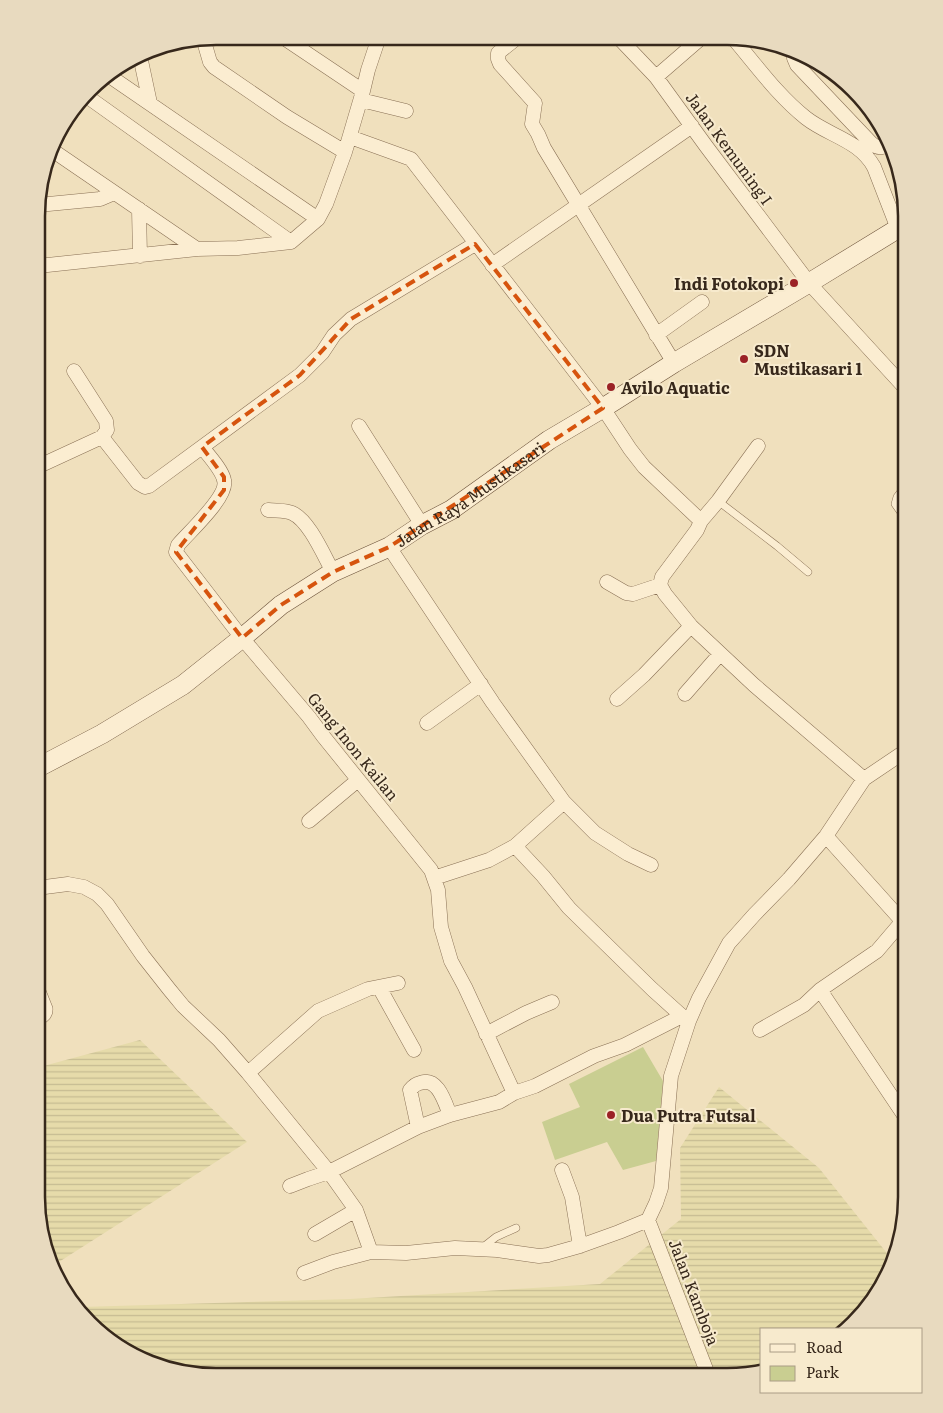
<svg xmlns="http://www.w3.org/2000/svg" width="943" height="1413" font-family="Literata,serif">
	<style>
		.farmland { fill: url(#farmland-rules) }
		.park { fill: #c9ce91 }
		.lines { fill: none; stroke-linecap: round; stroke-linejoin: round }
		.lane-casing { stroke: #897055; stroke-width: 8 }
		.street-casing { stroke: #897055; stroke-width: 15 }
		.secondary-casing { stroke: #6b5139; stroke-width: 20 }
		.lane { stroke: #fbedd1; stroke-width: 7 }
		.street { stroke: #fbedd1; stroke-width: 14 }
		.secondary { stroke: #fbedd1; stroke-width: 19 }
		.marked { fill: none; stroke: #d6540e; stroke-width: 4; stroke-dasharray: 10 6; stroke-linejoin: round }
		.poi-dot { fill: #9b2226; stroke: #f7eacd; stroke-width: 2 }
		.labels { text-anchor: middle; dominant-baseline: central; stroke-width: 4; stroke-linejoin: round; paint-order: stroke }
		.street-label { font-size: 16px; fill: #37281b; stroke: #f7eacd }
		.poi-label { font-size: 16px; font-weight: bold; fill: #37281b; stroke: #f7eacd; text-anchor: start }
		.rim { fill: none; stroke: #37281b; stroke-width: 2.5 }
	</style>
	<defs>
		<pattern id="farmland-rules" width="6" height="5" patternUnits="userSpaceOnUse" patternTransform="scale(1.25)"><rect width="6" height="5" fill="#e6dbaa"/><path d="M0 2.5h6" fill="none" stroke="#c6bc92"/></pattern>
	</defs>
	<rect width="100%" height="100%" fill="#f0e0bd"/>
	<path class="farmland" d="M140,1040L247,1142L51,1267L36,1197V1068Z
		M719,1087L819,1168L890,1257L876,1297L848,1329H762V1370L728,1377L192,1375L107,1340L81,1307L350,1299L600,1284L681,1219L680,1148Z"/>
	<path class="park" d="M643,1047L663,1081L656,1161L623,1170L607,1142L555,1160L542,1122L580,1107L569,1084Z"/>
	<g class="lines">
		<g class="lane-casing">
			<path id="lane" d="M718,501L777,546L808,572
				M907,521L895,504L897,497L907,484
				M37,1022C44,1020 50,1017 49,1008L37,978
				M482,1248L496,1237L516,1228"/>
		</g>
		<g class="street-casing">
			<path id="street" d="M281,36L363,91
				M518,37L498,53V59L500,64L535,103L532,124L538,134L544,148L674,363
				M618,37L656,77L706,146L809,283L907,390
				M203,38L210,62L214,67L287,117L345,152
				M733,38C756,65 778,96 806,118C829,136 859,140 874,167L898,229
				M140,56L150,103
				M794,56V58L797,65L871,143C878,149 882,148 891,144
				M108,75L318,219
				M656,77L701,38
				M85,95L291,242
				M361,100L406,111
				M350,137L411,159L603,408L630,449L644,467L701,521L697,530L662,577L660,585L665,594L691,626L754,685L864,779
				M52,150L197,249
				M38,205L100,199L114,193
				M139,209L140,256
				M492,265L692,126
				M38,266L197,249L238,248L291,242L318,219L326,204L345,152L363,91L368,70L379,37
				M656,335L702,302
				M74,371L106,421L107,430L102,437
				M359,426L422,525
				M202,447C209,456 222,470 224,480C229,496 189,532 178,545L176,552L178,555L242,638L309,717L323,736L431,870L438,890L441,927L451,961L465,987L514,1093L499,1102L450,1115L418,1127L329,1172L308,1179L290,1186
				M37,467L102,437L138,483L145,487L149,486L300,375L322,353L334,335L351,319L475,244
				M268,510C276,511 285,510 292,513C309,520 324,556 333,572
				M701,521L718,501L758,446
				M389,547L493,703L564,802L595,833L628,854L651,865
				M607,582L626,593L633,594L660,585
				M685,694L720,654
				M617,699L644,675L691,626
				M427,723L481,684
				M309,821L358,780
				M826,836L903,922
				M515,846L543,876L569,908L652,989L682,1016L689,1021
				M434,878L489,860L515,846L564,802
				M37,888L68,884L84,887L97,894L107,904L143,956L169,989L183,1006L219,1040L248,1073L329,1172L356,1210L371,1252L406,1253L455,1248L497,1250L539,1256L548,1255L580,1246L619,1232L648,1220L656,1203L661,1188L671,1076L689,1021L699,998L729,943L754,915L789,879L826,836L864,779L907,750
				M379,987L414,1050
				M820,990L906,1118
				M760,1030L804,1005L820,990L877,951L906,917
				M486,1034L526,1013L552,1002
				M248,1073L318,1011L368,989L398,983
				M514,1093L535,1086L594,1056L625,1045L682,1016
				M418,1127L410,1090C413,1086 415,1084 420,1083C438,1076 445,1103 450,1115
				M562,1170L572,1197L580,1246
				M648,1220L709,1377
				M315,1234L356,1210
				M304,1273L333,1262L371,1252"/>
		</g>
		<g class="secondary-casing">
			<g id="secondary">
				<path id="s1" d="M37,768L102,734L183,685L242,638L281,605L333,572L389,547L422,525L451,510L549,440L603,408L674,363L809,283L907,223"/>
			</g>
		</g>
		<use href="#lane" class="lane"/>
		<use href="#street" class="street"/>
		<use href="#secondary" class="secondary"/>
	</g>
	<path class="marked" d="M475,244L603,408L389,547L333,572L281,605L242,638L176,552L224,490V477L202,447L300,375L351,319Z"/>
	<g class="poi-dot">
		<circle cx="794" cy="283" r="5"/>
		<circle cx="744" cy="359" r="5"/>
		<circle cx="611" cy="387" r="5"/>
		<circle cx="611" cy="1115" r="5"/>
	</g>
	<g class="labels">
		<g class="street-label">
			<text transform="translate(730 148) rotate(54)">Jalan Kemuning I</text>
			<text stroke="none"><textPath href="#s1" startOffset="514">Jalan Raya Mustikasari</textPath></text>
			<text transform="translate(354 746) rotate(51)">Gang Inon Kailan</text>
			<text transform="translate(695 1292) rotate(69)">Jalan Kamboja</text>
		</g>
		<g class="poi-label">
			<text x="784" y="283" text-anchor="end">Indi Fotokopi</text>
			<text x="754" y="350">SDN<tspan x="754" dy="18">Mustikasari 1</tspan></text>
			<text x="621" y="387">Avilo Aquatic</text>
			<text x="621" y="1115">Dua Putra Futsal</text>
		</g>
	</g>
	<path d="M0 0H943V1413H0ZM216 45H727A171 171 0 0 1 898 216V1197A171 171 0 0 1 727 1368H216A171 171 0 0 1 45 1197V216A171 171 0 0 1 216 45Z" fill="#e8dabf" fill-rule="evenodd"/>
	<path class="rim" d="M216 45H727A171 171 0 0 1 898 216V1197A171 171 0 0 1 727 1368H216A171 171 0 0 1 45 1197V216A171 171 0 0 1 216 45Z"/>
	<rect x="760" y="1328" width="162" height="65" fill="#f7eacd" stroke="#aa9c86"/>
	<rect x="770" y="1344" width="25" height="8" fill="#fbedd1" stroke="#aa9c86"/>
	<text x="806" y="1353" font-size="15" fill="#37281b">Road</text>
	<rect x="770" y="1366" width="25" height="15" fill="#c9ce91" stroke="#aa9c86"/>
	<text x="806" y="1378" font-size="15" fill="#37281b">Park</text>
</svg>
